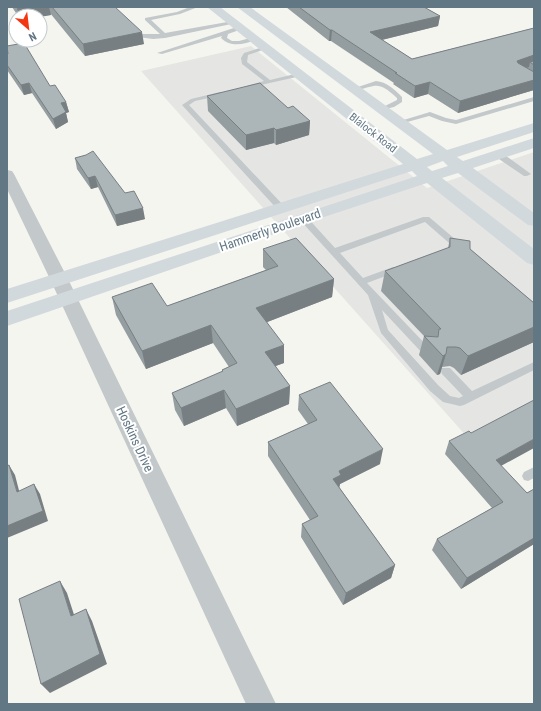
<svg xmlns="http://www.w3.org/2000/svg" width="541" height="711" font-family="'Roboto Condensed',sans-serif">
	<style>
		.built { fill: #e5e6e4 }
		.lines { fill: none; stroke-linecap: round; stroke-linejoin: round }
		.service { fill: #c3c8ca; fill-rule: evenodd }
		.minor { fill: #c3c8ca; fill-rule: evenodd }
		.secondary { fill: #d2d9dc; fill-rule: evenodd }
		.wall { fill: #949d9f }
		.shaded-wall { fill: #787f82 }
		.building { fill: #acb6b9; stroke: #787f82 }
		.labels { text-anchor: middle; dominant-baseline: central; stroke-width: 4; stroke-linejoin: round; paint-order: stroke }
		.far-street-label { font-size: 11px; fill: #617784; stroke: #fff }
		.street-label { font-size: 13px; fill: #617784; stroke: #fff }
	</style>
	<rect width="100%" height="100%" fill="#f5f5f0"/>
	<path class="built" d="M251,46L427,188L534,152V405L468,438L141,71Z"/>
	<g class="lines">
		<path class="service" d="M190,7H198L180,14L151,20L165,33L233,21L236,23L165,38L153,39L138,37L130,30L135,29L142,34H160L145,20V18L177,12Z
			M240,26L242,27V29L228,34L227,38L232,41H239L254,37L257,39L256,40C244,44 231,48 221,38L222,36L162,54L157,53Z
			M263,47L268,48L248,55L247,62L270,80L299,73L302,75L301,76L247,88V86L264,81L242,64L241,58L244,53Z
			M376,81C387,82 394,89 402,97V102L394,107L381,110V108L397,100V98C378,81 378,85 355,91L352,89Z
			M220,92L222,93V95L195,101L189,105L284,206V210H278L182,105L191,99Z
			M534,97V101L456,124L442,121L429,116L400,124L397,122L430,112L446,118L456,120Z
			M496,153H502L531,174L527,176H524L496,157Z
			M300,216H306L335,248L423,217H429L462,245L463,247L462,249H456L425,222L340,253L363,278L393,267H399L400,269L399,271L367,283L433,352L432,355H424L382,310L388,330L438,385L450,396L459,398L463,396L442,374L441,371L442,368H450L472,391L534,362V370L464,405L460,406L443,402L430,391L381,333L368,295L300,220Z
			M534,467V478L528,481L524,480L522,476L524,472Z"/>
		<path class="minor" d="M7,170L12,171L14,174L68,279L276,704H246L50,279L7,189Z"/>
		<path class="secondary" d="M207,7H220L417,159L433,154L237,7H250L447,150L534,123V132L457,157L463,161L534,138V148L473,168L534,213V226L528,225L458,173L442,178L534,249V265L527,263L427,183L309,222L7,326V311L417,176L412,171L7,303V289L403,164ZM443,161L448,166L432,171L427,167Z"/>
	</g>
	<path class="wall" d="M12,7H115L144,44L85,56L50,13L51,15L40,16H18Z
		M286,7H424L440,16L438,26L382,40L412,59L534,28V90L458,113L428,94L414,98L393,84L394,83L331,41H329Z
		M7,46L66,102L69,112L66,113L68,122L56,129L32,93L24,95L7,70Z
		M207,96L288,108L310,121L309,135L276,145L274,143L246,150L208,111Z
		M86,155L125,193L145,219L117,226L98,187L91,189L77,169L75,158Z
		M450,238L470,249L534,303V342L461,375L454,368L450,366L442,367L440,374L437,375L419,355L424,336L381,291L385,271L448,248Z
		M263,249L334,279L332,297L267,322L284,363L275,366L290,386L289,404L237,426L226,408L184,426L175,410L172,393L222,372V370L229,367L213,343L146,369L116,315L112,297L167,306L266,270L263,267Z
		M299,395L380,464L340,484L339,487L395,565L391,578L343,605L301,537L302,524L310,520L268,456V442L308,424L298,410Z
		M449,441L501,466L527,493L534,489V544L461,589L432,550L437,539L492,508L445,454Z"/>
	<path class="shaded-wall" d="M26,7H49L51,15L40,17V16H19L17,8Z
		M440,16L438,26L369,43L370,32Z
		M330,30H332L331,41H329Z
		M142,32L144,44L85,56L83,44Z
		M534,55V65L530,62L529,67L514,72L517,61Z
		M534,80V90L458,113L460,101Z
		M430,82L428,94L414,98L415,86Z
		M29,83L32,93L24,95L21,85Z
		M66,102L69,112L66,113L68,122L56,129L53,119L61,103Z
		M310,121L309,135L276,145V130Z
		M274,128V143L246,150V135Z
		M95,176L98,187L91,189L88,178Z
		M143,208L145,219L117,226L115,215Z
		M334,279L332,297L257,326L256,308Z
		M211,325L213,343L146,369L142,351Z
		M534,327V342L461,375L468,356Z
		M284,345V363L265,370V352Z
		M446,354L440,374L437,375L443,356Z
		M290,386L289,404L237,426L236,409Z
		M224,390L226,408L184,426L181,408Z
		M534,439V448L490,472L496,460Z
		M383,449L380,464L340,484L339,489L333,479L339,471Z
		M9,465L15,475L22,502L17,492Z
		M34,484L40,494L48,521L7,538V526Z
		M534,538V544L461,589L467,578Z
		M395,565L391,578L343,605L346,593Z
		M60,581L67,593L78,627L71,616Z
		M86,609L92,621L107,664L50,693L41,684Z"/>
	<path class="building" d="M16,7H26L17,8Z
		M52,7H115L142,32L83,44Z
		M299,7H424L440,16L370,32L412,59L534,28V55L517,61L518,63L534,72V80L460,101L430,82L415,86L395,73H397L332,30H330Z
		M24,43L50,86L55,85L66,102L61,103L66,112L53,119L29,83L21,85L7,65V55L8,54L7,46Z
		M534,61V65L530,62Z
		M260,83L288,108L293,106L310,121L276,130L274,128L246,135L207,96Z
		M93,151L125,193L134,191L143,208L115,215L95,176L88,178L75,158L86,155Z
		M296,238L334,279L256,308L284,345L265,352L290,386L236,409L224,390L181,408L172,393L223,371L222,370L237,363L211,325L142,351L112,297L152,283L167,306L278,266L263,249Z
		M450,238L470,241V249L534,303V327L468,356L460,348L456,347H447L446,354L443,356L424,336L438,337L439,329H441L385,271L450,247Z
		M330,382L383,449L339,471L341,475L333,479L395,565L346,593L302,524L318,516L268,442L317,420L299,395Z
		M534,400V439L496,460L527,493L534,489V538L467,578L437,539L503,502L449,441L469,431L471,433Z
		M9,465L17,492L34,484L43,511L7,526V466Z
		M60,581L71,616L86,609L100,654L41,684L19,599Z"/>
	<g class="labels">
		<g class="far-street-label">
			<text transform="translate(373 133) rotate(38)">Blalock Road</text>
		</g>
		<g class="street-label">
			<text transform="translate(270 230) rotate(-19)">Hammerly Boulevard</text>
			<text transform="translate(135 439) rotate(65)">Hoskins Drive</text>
		</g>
	</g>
	<rect width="541" height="711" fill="none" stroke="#617784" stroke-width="16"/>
	<g transform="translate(28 28) rotate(152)"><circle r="19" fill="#ffffff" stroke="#c0c9ce"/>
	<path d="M0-3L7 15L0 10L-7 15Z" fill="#f33712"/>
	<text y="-6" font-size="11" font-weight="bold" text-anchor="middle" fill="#617784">N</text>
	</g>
</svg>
